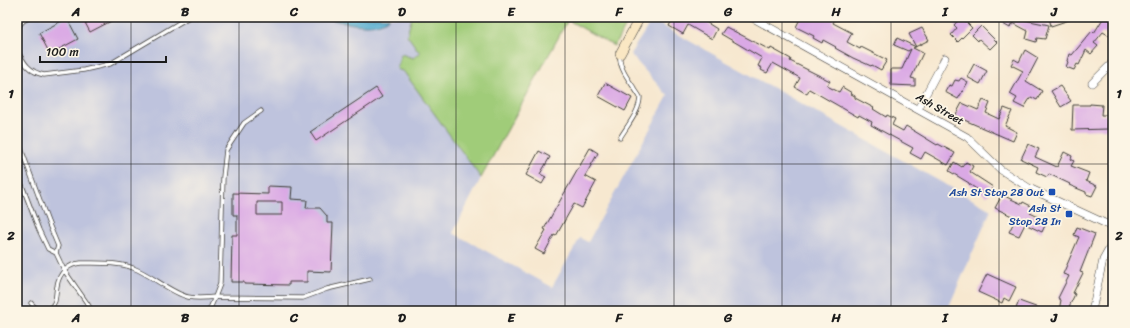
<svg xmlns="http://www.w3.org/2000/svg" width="1130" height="328" font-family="Sriracha,sans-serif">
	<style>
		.industrial { fill: #bec3dd }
		.green { fill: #a0cc79; stroke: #5e744a }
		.water { fill: #53acd0; stroke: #386476 }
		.building { fill: #daa9e5; fill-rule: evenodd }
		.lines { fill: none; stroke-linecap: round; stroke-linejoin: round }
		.lane-casing { stroke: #3d3b37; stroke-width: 5 }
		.street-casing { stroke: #3d3b37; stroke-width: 8 }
		.secondary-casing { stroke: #3d3b37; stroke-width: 10 }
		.lane { stroke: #fff; stroke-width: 3.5 }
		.street { stroke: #fff; stroke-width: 7 }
		.secondary { stroke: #fae7c3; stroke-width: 9 }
		.grid { fill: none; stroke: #1c1c1c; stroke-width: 1; stroke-opacity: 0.55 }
		.transit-dot { fill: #1a4fb4; stroke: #fcf5e5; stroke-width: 1.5 }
		.labels { text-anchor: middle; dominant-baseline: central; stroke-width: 3.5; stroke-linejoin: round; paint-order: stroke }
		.street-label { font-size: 11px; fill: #1c1c1c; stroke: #fcf5e5 }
		.transit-label { font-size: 11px; fill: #164399; stroke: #fcf5e5; text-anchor: end }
		.neatline { fill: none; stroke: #1c1c1c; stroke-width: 1.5 }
		.grid-label { font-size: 13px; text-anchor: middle; font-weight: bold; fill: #1c1c1c }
	</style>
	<rect width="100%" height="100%" fill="#fcf5e5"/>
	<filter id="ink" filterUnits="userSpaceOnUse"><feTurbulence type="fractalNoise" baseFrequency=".025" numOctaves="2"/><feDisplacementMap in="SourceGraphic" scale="8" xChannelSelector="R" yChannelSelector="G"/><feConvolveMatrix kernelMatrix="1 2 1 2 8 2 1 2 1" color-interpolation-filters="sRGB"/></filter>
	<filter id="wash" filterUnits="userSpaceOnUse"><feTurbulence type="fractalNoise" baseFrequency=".012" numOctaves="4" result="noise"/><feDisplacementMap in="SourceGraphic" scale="16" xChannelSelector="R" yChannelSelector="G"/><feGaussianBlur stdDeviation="0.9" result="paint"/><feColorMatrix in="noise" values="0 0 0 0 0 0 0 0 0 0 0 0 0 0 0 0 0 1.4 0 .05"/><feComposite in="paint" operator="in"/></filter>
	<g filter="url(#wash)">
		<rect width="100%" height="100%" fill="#f7e8d0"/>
		<path class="industrial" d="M17,17H412L407,35L420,53L397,69L404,72L481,178L453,233L552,287L580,238L588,242L668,96L630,54L652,20L991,210L947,311H17Z"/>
		<path class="green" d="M412,17H631L614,46L568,20L481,178L404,72L397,69L401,54L413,58L420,53L407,35Z"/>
		<path class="water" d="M321,17H390C374,33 341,21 321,17Z"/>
		<g id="blocks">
			<path class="building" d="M82,17H119L90,32Z
				M676,17H694L700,20L701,19L717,29L712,39L688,25L683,34L669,26L672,20L674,21Z
				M801,17H830L835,19L833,23L852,33L847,42L860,49L861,47L887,60L881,70L872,65L871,66L853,58L835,48L836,47L823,40L822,43L813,38L814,36L796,27Z
				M961,17L972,28L958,42L951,35L957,28L954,25Z
				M1000,17H1026L1025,20L1049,25L1045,39L1037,38L1036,42L1026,39L1028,31L1013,23V25L1011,24L1010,28L1003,24L1005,20Z
				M1049,17H1074L1075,18L1051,26Z
				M1104,17H1113V38L1103,32L1094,43L1098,46L1091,54L1086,50L1079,65L1077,64L1074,70L1066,67L1068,62L1067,61L1069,54L1072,55L1092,31L1094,33Z
				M67,18L78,39L50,54L39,33Z
				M981,26L997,42L990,49L979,39L978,41L972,35Z
				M726,27L770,50L771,48L791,59L790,61L830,81L827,86L839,92L842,87L852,93L851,94L855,96V98L874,108L873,109L886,117L887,115L895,119L892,125L903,131L906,126L937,145L938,144L955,153L948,165L925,152L921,159L910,153L913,148L871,125L872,122L859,115L858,117L809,89L807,94L795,87L800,78L773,63L767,73L761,70L762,68L758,66L762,58L721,34Z
				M922,28L929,40L913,48L923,53L911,78L915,79V86L891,85V69H902L911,49L908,51L894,45L897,38L916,47L909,34Z
				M1025,50L1038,58L1026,81L1042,91L1037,100L1031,97L1024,108L1014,103L1017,98L1010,94L1023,71L1011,65L1014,59L1019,62Z
				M974,64L987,71L980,84L967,77Z
				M961,78L968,82L958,99L945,92L949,85L952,86L955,80L959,81Z
				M605,83L632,98L625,111L598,96Z
				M1060,86L1071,101L1061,107L1051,91Z
				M376,88L382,97L316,141L310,132Z
				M983,100L990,103L986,113L999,119L1004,108L1012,111L1005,126L1017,132L1013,141L955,116L962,103L978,110Z
				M1090,104L1102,105L1101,115H1108V129L1072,130L1073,105H1090Z
				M1028,144L1039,149L1035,157L1057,167L1064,152L1072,156L1071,159L1074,161L1071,166L1089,173L1086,181L1097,186L1092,196L1086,194V192L1069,185L1070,184L1049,174L1047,177L1036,172L1038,167L1021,159Z
				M590,148L598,153L585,176L596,182L582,208L574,204L556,236L554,235L544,254L535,249L546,230L544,229Z
				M539,151L550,157L540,174L546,177L542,184L526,175Z
				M954,162L962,167L966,162L973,166L970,172L993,187L987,196L969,184V183L949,171Z
				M268,186L292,187L291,199L307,200L306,208H320L327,216V223H333L331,272L307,271V282H289V285L244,284V282H231L232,235H237V215H233V193L268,194ZM257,202H282V215H257Z
				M1002,195L1022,204L1023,202L1033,207L1030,213L1047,221L1042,232L1025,224L1019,236L1009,232L1016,218L995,208Z
				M1077,227L1095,234L1080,272L1083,273L1073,293L1075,294L1067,311H1059L1061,300L1058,298L1069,276L1063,274L1079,237L1074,235Z
				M987,274L1016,287L1009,301L1004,298L1002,303L978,292Z
				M1019,301L1044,310L1043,311H1015Z"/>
		</g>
	</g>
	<g filter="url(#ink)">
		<use href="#blocks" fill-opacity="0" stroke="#3d3b37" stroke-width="1"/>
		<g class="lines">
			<g class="lane-casing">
				<path id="lane" d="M17,28L23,21L30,17
					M17,50C24,63 29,72 44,75L84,70L110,64L189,17
					M620,55C618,69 633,85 640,97C640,111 627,126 620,138
					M19,143L48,222L58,246L56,253
					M17,172L39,230L48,249L56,253L64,270L89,306L90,311
					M31,303C38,312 50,314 55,301C56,297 56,291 57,286C59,273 68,264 81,263C98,263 118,262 133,268C150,274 171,293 188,297C197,299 206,298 215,297L220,284L223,177L226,150L244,123L261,111
					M209,311L215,297L303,298L327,289L370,279"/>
			</g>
			<g class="street-casing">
				<path id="street" d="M751,17L967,137L1001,170L1029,188L1113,227
					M1092,83L1113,62
					M918,109L945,58
					M1092,311L1103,260L1113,242"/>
			</g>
			<g class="secondary-casing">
				<path id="secondary" d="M620,54L640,17
					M17,137V143"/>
			</g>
			<use href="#lane" class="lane"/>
			<use href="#street" class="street"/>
			<use href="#secondary" class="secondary"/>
		</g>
	</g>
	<path class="grid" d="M131,17V311M239,17V311M348,17V311M456,17V311M565,17V311M674,17V311M782,17V311M891,17V311M999,17V311M17,164H1113"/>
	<g class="transit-dot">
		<rect x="1048" y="188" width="8" height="8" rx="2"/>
		<rect x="1065" y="210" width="8" height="8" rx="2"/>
	</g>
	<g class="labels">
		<g class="street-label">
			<text transform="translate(940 109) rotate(30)">Ash Street</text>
		</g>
		<g class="transit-label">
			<text x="1044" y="192">Ash St Stop 28 Out</text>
			<text x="1061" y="208">Ash St<tspan x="1061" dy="13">Stop 28 In</tspan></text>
		</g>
	</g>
	<rect width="1130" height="328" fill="none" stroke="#fcf5e5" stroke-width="44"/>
	<path d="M40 56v6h126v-6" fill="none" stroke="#1c1c1c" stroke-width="2"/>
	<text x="46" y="56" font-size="12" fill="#1c1c1c" stroke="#fcf5e5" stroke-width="3" paint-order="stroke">100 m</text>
	<rect x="22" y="22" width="1086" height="284" class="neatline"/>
	<g class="grid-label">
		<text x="76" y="16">A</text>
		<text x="185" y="16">B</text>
		<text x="294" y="16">C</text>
		<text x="402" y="16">D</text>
		<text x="511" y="16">E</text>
		<text x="619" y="16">F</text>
		<text x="728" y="16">G</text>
		<text x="836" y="16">H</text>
		<text x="945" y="16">I</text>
		<text x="1054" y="16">J</text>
		<text x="11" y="98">1</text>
		<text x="1119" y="98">1</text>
		<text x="11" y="240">2</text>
		<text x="1119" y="240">2</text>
		<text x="76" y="322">A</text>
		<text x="185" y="322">B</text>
		<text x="294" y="322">C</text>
		<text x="402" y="322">D</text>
		<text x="511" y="322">E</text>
		<text x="619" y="322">F</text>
		<text x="728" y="322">G</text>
		<text x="836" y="322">H</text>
		<text x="945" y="322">I</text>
		<text x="1054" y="322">J</text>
	</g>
</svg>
